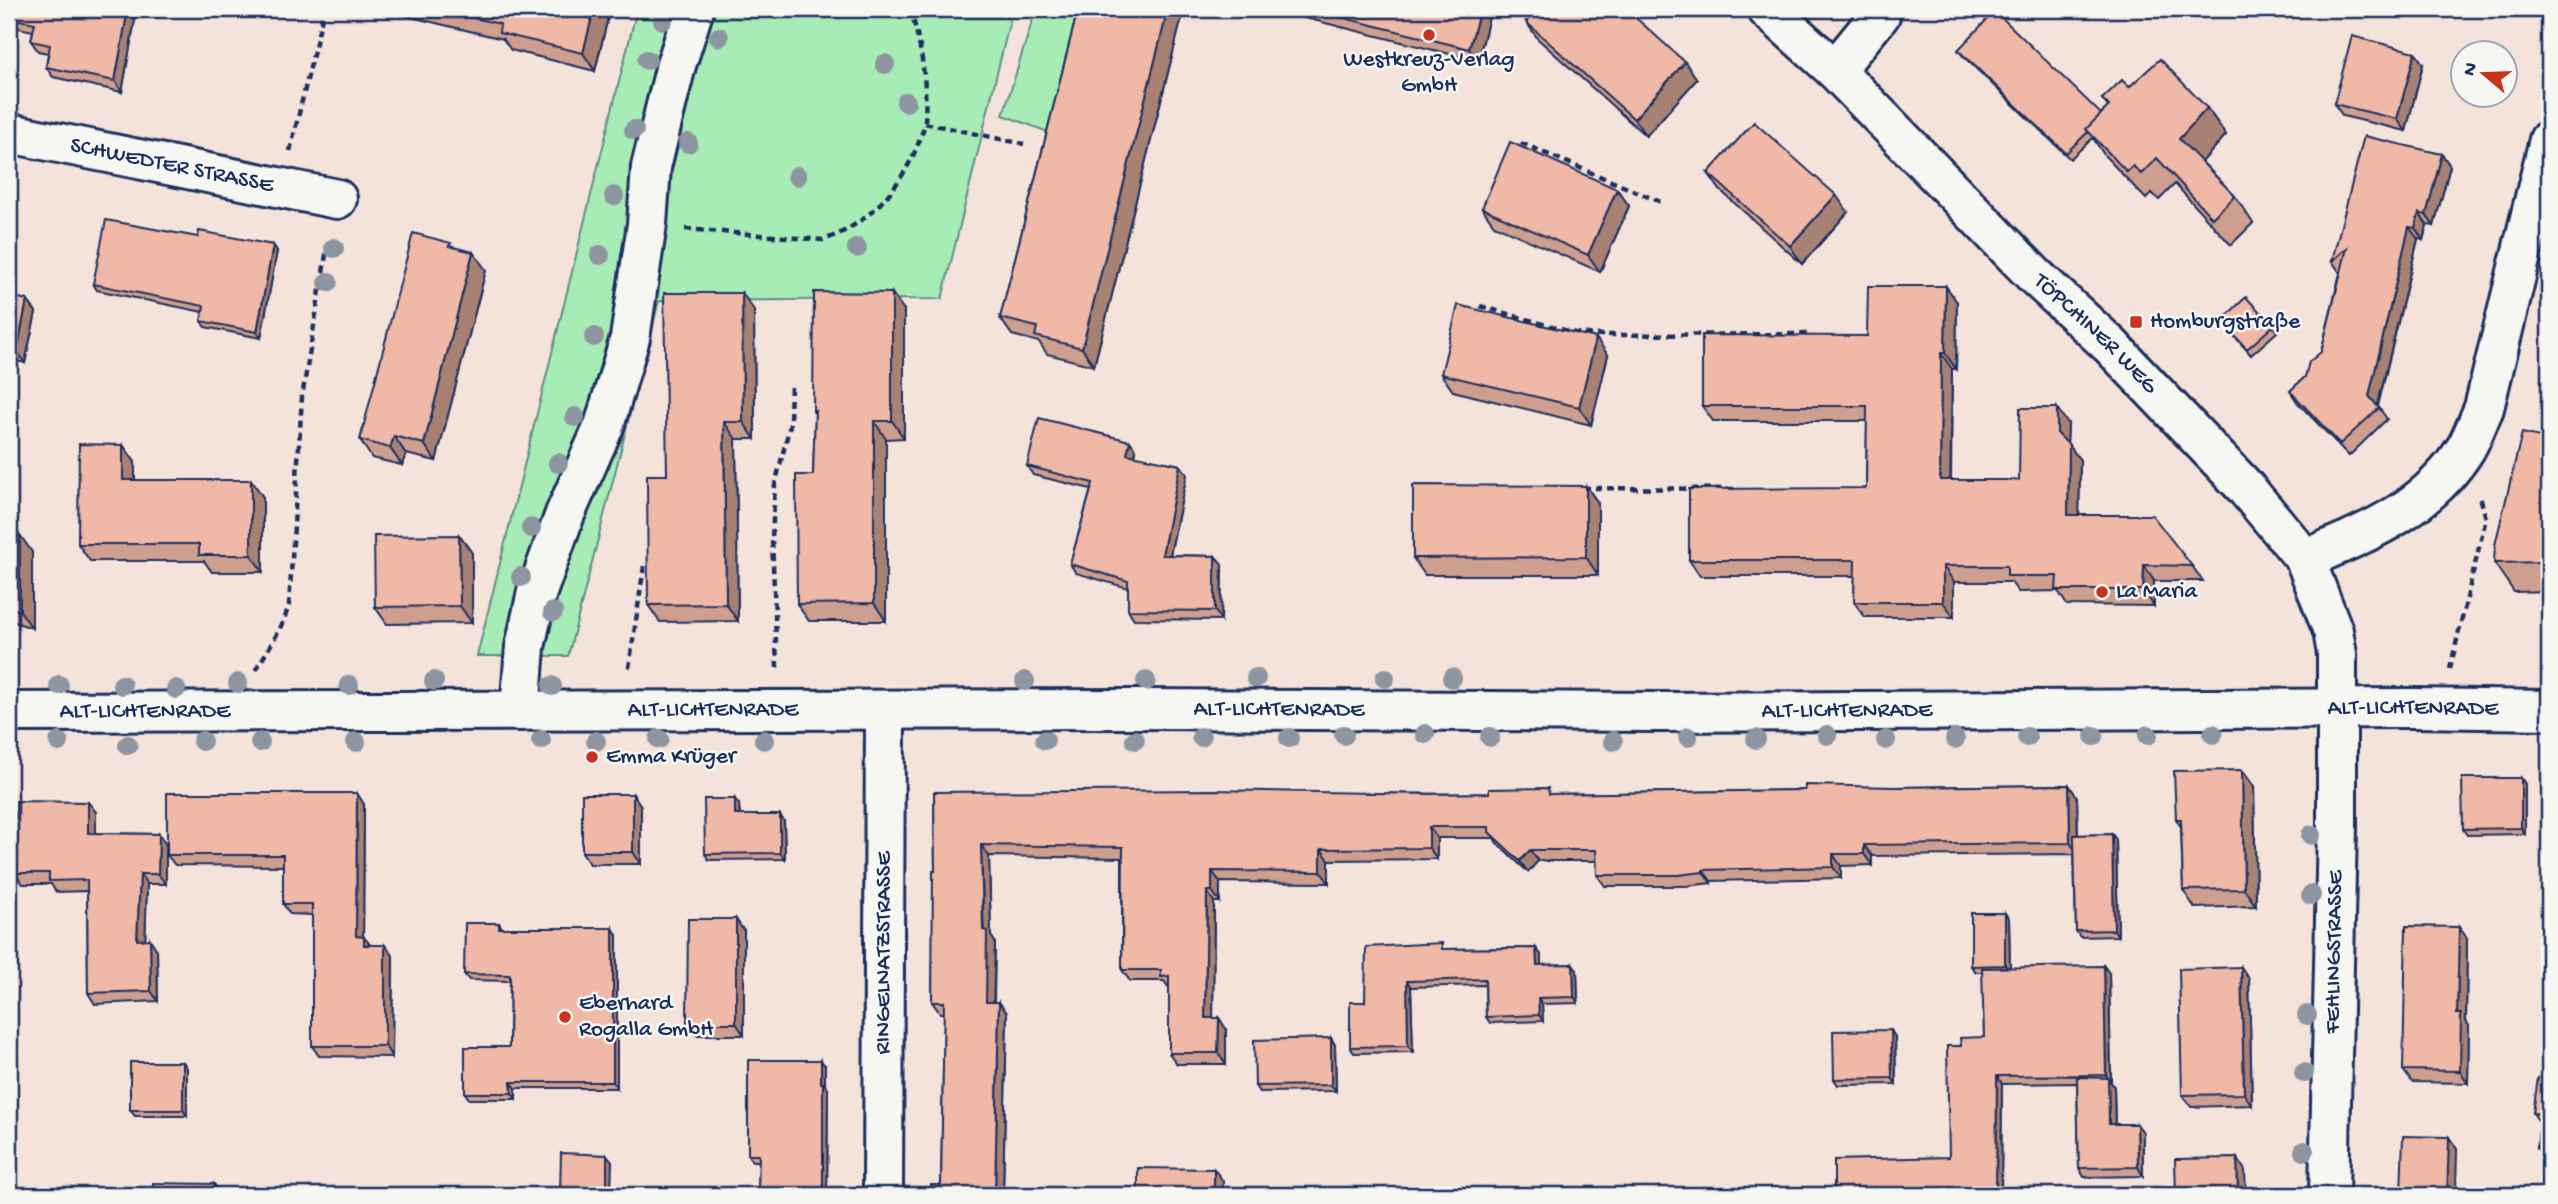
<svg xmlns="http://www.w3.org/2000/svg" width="2558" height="1204" font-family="'Gochi Hand',sans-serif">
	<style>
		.green { fill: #a7ebb6; stroke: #618d8a; stroke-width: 2 }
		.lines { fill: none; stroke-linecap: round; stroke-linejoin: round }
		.minor-casing { stroke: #1b2f5e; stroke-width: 44 }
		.path { stroke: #1b2f5e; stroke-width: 4.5; stroke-dasharray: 7 5; stroke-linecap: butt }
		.minor { stroke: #f6f6f2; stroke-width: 38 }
		.tree { fill: #8c95a0 }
		.wall { fill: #ce9e8f; stroke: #1b2f5e; stroke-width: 2 }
		.shaded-wall { fill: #a88174; stroke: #1b2f5e; stroke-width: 2 }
		.building { fill: #f0b8a6; stroke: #1b2f5e; stroke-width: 2 }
		.poi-dot { fill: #c8321e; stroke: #f6f6f2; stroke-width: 2.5 }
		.labels { text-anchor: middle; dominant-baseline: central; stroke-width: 5; stroke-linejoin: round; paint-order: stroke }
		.poi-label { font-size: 23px; fill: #1b2f5e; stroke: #f6f6f2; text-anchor: start }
		.street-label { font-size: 23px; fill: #1b2f5e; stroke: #f6f6f2 }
	</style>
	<rect width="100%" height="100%" fill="#f4e3db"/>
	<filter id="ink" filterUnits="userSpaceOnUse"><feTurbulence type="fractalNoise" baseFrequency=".0143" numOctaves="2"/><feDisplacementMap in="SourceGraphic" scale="14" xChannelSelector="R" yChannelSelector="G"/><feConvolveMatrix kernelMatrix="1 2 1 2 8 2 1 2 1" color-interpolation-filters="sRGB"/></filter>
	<g filter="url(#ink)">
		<path class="green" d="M637,9H998L1010,20L942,299L659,301L568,656H477Z
			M1036,9H1081L1048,132L1003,115Z"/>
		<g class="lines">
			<g class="minor-casing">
				<g id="minor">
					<path id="s1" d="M1767,9L1835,70L2035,276L2111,346L2244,486L2305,559L2333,631L2337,654V827L2329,1195"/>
					<path d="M1835,70L1880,15L1882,9"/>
					<path id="s2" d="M9,133L337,199"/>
					<path d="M2305,559C2369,532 2428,509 2466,448C2473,436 2478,421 2484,408L2549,140"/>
					<path d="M520,711L525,647L537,592L565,514L604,426L630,338L647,224L651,167L676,65L694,9"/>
					<path id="s3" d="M9,712L1135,709L1659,712L2413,708L2549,710"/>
					<path id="s4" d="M883,1195L885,710"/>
				</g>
			</g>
			<path class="path" d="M910,9C922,47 927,83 925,123
				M1521,143L1663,203
				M290,151L324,9
				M685,229L823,240C875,223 911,175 925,123L1024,144
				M1480,306L1575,333L1601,335L1812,334
				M1583,488L1739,489
				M629,668L644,566L652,565
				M777,668L772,538L775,485L790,425L791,382
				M2450,669L2486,518L2480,497
				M256,670L280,629L289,606L302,397L329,237"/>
			<use href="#minor" class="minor"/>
		</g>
		<g class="tree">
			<circle cx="663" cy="20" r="10"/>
			<circle cx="719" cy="37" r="10"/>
			<circle cx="647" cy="60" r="10"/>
			<circle cx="885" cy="64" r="10"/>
			<circle cx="906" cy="102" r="10"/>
			<circle cx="634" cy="130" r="10"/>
			<circle cx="688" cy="143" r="10"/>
			<circle cx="797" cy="176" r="10"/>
			<circle cx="614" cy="196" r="10"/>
			<circle cx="334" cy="248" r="10"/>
			<circle cx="857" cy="248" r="10"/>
			<circle cx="600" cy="255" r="10"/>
			<circle cx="328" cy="282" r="10"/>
			<circle cx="594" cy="337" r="10"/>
			<circle cx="575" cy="417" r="10"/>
			<circle cx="558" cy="463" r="10"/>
			<circle cx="531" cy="528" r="10"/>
			<circle cx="521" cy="577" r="10"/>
			<circle cx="553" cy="612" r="10"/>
			<circle cx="1256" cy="678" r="10"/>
			<circle cx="1385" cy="678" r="10"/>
			<circle cx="1452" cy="678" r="10"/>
			<circle cx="434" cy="681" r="10"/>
			<circle cx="1025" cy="681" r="10"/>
			<circle cx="1146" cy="681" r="10"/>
			<circle cx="238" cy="683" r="10"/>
			<circle cx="59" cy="685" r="10"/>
			<circle cx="122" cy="685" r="10"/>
			<circle cx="349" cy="685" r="10"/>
			<circle cx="552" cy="686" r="10"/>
			<circle cx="176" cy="689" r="10"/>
			<circle cx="1425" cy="734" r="10"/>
			<circle cx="2213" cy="734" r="10"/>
			<circle cx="1344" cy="735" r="10"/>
			<circle cx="1827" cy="735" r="10"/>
			<circle cx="2148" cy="735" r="10"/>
			<circle cx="2094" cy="736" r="10"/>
			<circle cx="1201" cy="737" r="10"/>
			<circle cx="1490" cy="737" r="10"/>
			<circle cx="1688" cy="737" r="10"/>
			<circle cx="2027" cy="737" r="10"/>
			<circle cx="1289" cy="738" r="10"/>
			<circle cx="659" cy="739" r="10"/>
			<circle cx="1756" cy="739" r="10"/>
			<circle cx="1955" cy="739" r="10"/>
			<circle cx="541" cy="740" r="10"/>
			<circle cx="764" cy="740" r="10"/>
			<circle cx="1045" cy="740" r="10"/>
			<circle cx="1135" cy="740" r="10"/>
			<circle cx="1886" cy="740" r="10"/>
			<circle cx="202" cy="741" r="10"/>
			<circle cx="596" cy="741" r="10"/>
			<circle cx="1613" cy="741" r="10"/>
			<circle cx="59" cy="742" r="10"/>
			<circle cx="260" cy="742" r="10"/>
			<circle cx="356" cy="742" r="10"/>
			<circle cx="128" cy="745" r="10"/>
			<circle cx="2311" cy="835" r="10"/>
			<circle cx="2311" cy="895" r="10"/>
			<circle cx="2307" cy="1015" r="10"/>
			<circle cx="2304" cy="1073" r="10"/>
			<circle cx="2304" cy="1151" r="10"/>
		</g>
		<path class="wall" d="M9,9H133L136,14L122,92L53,77L46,67L48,53L38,51L31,41L33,31L9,26Z
			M377,9H610L595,71L511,50L503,39Z
			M1078,9H1184L1094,366L1047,354L1039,342L1012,335L1000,318Z
			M1269,9H1491L1478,61Z
			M1526,22L1697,79L1646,136L1538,39Z
			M1958,50L2101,114L2108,107L2102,99L2129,87L2207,108L2226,135L2202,162L2235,196L2253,223L2231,245L2175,184L2159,200L2152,193L2146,199L2105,156L2093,138L2070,159L1963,56Z
			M2423,64L2406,131L2343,116L2334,104Z
			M2442,154L2450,166L2434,226L2427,225L2423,240L2418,239L2378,406L2387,419L2349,456L2298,403L2290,391L2305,377L2321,352L2340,273L2332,261Z
			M1708,173L1848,212L1802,264L1720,190Z
			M1617,189L1629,206L1600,272L1494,225L1482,208Z
			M198,237L273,245L277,251L261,338L205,327L201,321L203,312L97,290L93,284Z
			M454,247L486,270L436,461L406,454L402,465L372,458L360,440Z
			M9,296L27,300L36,312L25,363L9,359Z
			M1957,302L1956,369H1952L1951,480H2019L2068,424L2067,443L2080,460L2079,515L2192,566L2203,581H2154V606L2067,605L2058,591L2018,592L2011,582H1954V617H1865L1854,602L1855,576H1700L1689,560L1866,488L1867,421H1713L1702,406L1867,336Z
			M754,310L755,439H736L738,621L660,622L648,605L667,475Z
			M904,310V438L886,439V621H809L797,604L813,475L815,414L813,411Z
			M2221,321L2273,326L2277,332L2251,355Z
			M1608,355L1591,425L1453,391L1441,374Z
			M2549,439V591L2514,592L2494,563Z
			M123,445L135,462V480H251L263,497V572H212L204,561H90L78,544Z
			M1136,450L1135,456L1180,465L1187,474L1170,555L1215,556L1222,564L1221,620L1134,619L1128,610V588L1076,573L1070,564L1091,489L1033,475L1027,466Z
			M1586,486L1598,503V575H1425L1413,558Z
			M9,535L32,552V628L9,620Z
			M459,535L472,553V623L387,624L375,607Z
			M2242,770L2254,787L2256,906L2195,908L2183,890L2181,827L2176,819Z
			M2521,778L2525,784V834L2467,835L2463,829Z
			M2069,785L2077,797L2078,835L2112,834L2116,840L2118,936L2080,937L2076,931L2074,854L1872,856V865L1841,866V878L1711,881V883L1686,886H1605L1597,875V861H1538L1528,872L1497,843L1494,838H1437V859L1329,860V883L1220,882V902H1214L1213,1018H1219L1226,1029V1064H1177L1169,1053V988L1164,981H1130L1122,970V858L989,856L991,936L995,942L994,1002H999L1007,1013L1003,1195H931L941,1185L944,1013H940L932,1002L935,871L934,792L1553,794L1805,790L1895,787Z
			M633,794L641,806V864H590L582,852Z
			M364,804L363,937L370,945L393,956L392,1057L319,1056L312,1046V915L290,914L283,904V866L175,865L167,855Z
			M739,805L740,815L784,821L785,859L709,860L705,854Z
			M96,812V833L159,834L166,845V884H147L145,940L157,950L158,1001L95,1004L88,993L87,891L56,892L51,884H23L18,877H9V819Z
			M2009,919L2010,968L2109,973L2111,1082L2114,1087L2115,1124L2143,1132V1176L2084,1177L2079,1168L2077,1083L2002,1084L2001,1194L1834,1195L1949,1157L1961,1046L1984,1037L1983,972H1976L1971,966Z
			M499,923L502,928L617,935V1088H516V1099H469L465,1093L509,1047L510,981L469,980L464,974Z
			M744,931V1035H696L687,1023Z
			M2467,938L2466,1021L2469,1026L2468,1083L2412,1082L2403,1070Z
			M1536,948L1541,955V965L1573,964L1577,970L1578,1003L1542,1004L1543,1021L1490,1023L1486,1017L1485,985L1411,987L1413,1052L1354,1053L1350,1047L1365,1002L1446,949Z
			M2241,967L2249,979L2252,1105L2191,1107L2182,1095Z
			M1895,1037L1896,1084L1838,1085L1834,1079Z
			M1331,1038L1335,1045L1336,1091L1259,1092L1255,1086Z
			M183,1062L187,1068V1116H135L130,1110Z
			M825,1066V1085L828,1089L827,1195H758L759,1161H752L748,1155Z
			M2549,1080V1195L2545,1159L2537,1148L2540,1123L2533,1113Z"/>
		<path class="shaded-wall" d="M128,9H133L136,14L122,92L115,81Z
			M594,9H610L595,71L583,53Z
			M1168,9H1184L1094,366L1082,348Z
			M1480,9H1491L1478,61L1469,49Z
			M2415,52L2423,64L2406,131L2397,119Z
			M1685,62L1697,79L1646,136L1634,119Z
			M2207,108L2226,135L2198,166L2179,139Z
			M2442,154L2450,166L2434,226L2426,215Z
			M1617,189L1629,206L1600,272L1588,255Z
			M1836,195L1848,212L1802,264L1790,246Z
			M2419,213L2427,225L2423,240L2415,228Z
			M2409,227L2418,239L2377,408L2369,396Z
			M273,245L277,251L261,338L257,332Z
			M473,252L486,270L436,461L424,444Z
			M1946,286L1957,302L1956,369L1945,353Z
			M742,293L754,310L755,439L743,422Z
			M892,293L904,310V438L892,421Z
			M27,300L36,312L25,363L17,351Z
			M1596,338L1608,355L1591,425L1579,407Z
			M1941,353L1952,369L1950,495L1940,480Z
			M2057,408L2068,424L2067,449L2057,433Z
			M874,421L886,439V621L874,603Z
			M724,422L736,439L738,621L726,604Z
			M394,436L406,454L402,465L390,448Z
			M1130,441L1136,450L1133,463L1127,454Z
			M123,445L135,462V497L123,480Z
			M2069,445L2080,460L2079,531L2068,515Z
			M1180,465L1187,474L1168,564L1162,555Z
			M251,480L263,497V572L251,555Z
			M1586,486L1598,503V575L1586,557Z
			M20,535L32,552V628L20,611Z
			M459,535L472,553V623L460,606Z
			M1215,556L1222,564L1221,620L1215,611Z
			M2144,565L2154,581V606L2143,590Z
			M1943,566L1954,582V617L1943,602Z
			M2242,770L2254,787L2256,906L2244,889Z
			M2521,778L2525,784V834L2521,828Z
			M2069,785L2077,797L2078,854L2070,843Z
			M357,793L364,804L363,947L356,936Z
			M633,794L641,806V864L633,852Z
			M735,799L739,805L740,821L735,815Z
			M88,802L96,812V844L88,833Z
			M780,815L784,821L785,859L780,853Z
			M1429,827L1437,838V859L1429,848Z
			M159,834L166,845V884L158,874Z
			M2112,834L2116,840L2118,936L2114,930Z
			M981,845L989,856L991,936L995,942L993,1013L986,1002Z
			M1864,845L1872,856V865L1864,854Z
			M1321,849L1329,860V883L1321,872Z
			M1530,850L1538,861L1528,872L1520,861Z
			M1833,854L1841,866V878L1833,867Z
			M1703,870L1711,881V883L1703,872Z
			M1212,871L1220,882V902L1212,891Z
			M140,874L147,884L145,950L137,940Z
			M1207,891L1214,902L1213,1029L1205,1018Z
			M2005,913L2009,919L2010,971L2005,965Z
			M736,919L744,931V1035L736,1023Z
			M2459,927L2467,938L2466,1021L2469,1026L2468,1083L2460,1071L2457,1014Z
			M613,928L617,935V1088L613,1082Z
			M364,937L372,947L364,945Z
			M150,939L157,950L158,1001L151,991Z
			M385,945L393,956L392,1057L385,1046Z
			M1536,948L1541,955V971L1537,965Z
			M1573,964L1577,970L1578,1003L1574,997Z
			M2104,966L2109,973L2111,1082L2106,1075Z
			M2241,967L2249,979L2252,1105L2244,1094Z
			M1407,981L1411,987L1413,1052L1408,1046Z
			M1538,998L1542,1004L1543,1021L1539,1015Z
			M999,1002L1007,1013L1003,1195H995Z
			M1219,1018L1226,1029V1064L1218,1053Z
			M1891,1030L1895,1037L1896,1084L1892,1078Z
			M1331,1038L1335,1045L1336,1091L1331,1085Z
			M821,1060L825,1066V1085L828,1089L827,1195H823Z
			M183,1062L187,1068V1116L183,1110Z
			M1997,1076L2002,1084L2001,1195L1996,1194Z
			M2108,1078L2114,1087L2115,1133L2109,1124Z
			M511,1082L516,1088V1099L512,1093Z
			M2137,1124L2143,1132V1176L2138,1167Z
			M2449,1137L2457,1149L2456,1195H2447Z
			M607,1155L612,1161L611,1195H607Z
			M2237,1158L2245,1170L2246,1195H2238Z
			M1214,1169L1223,1181V1195H1214Z
			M214,1184L222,1195H213Z"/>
		<path class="building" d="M9,9H128L115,81L46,67L50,45L31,41L35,23L9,18Z
			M437,9H594L583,53L499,33L500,24Z
			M1078,9H1168L1082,348L1035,336L1037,327L1000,318Z
			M1308,9H1480L1469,49Z
			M1538,9H1626L1685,62L1634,119L1526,22Z
			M1995,11L2101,114L2086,129L2088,132L2066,153L1958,50Z
			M2352,36L2415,52L2397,119L2334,104Z
			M2160,59L2207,108L2179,139L2235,196L2212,218L2157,158L2141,174L2133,166L2127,172L2086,129L2109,106L2102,99L2122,80L2129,87Z
			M1754,122L1836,195L1790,246L1708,173Z
			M2364,136L2442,154L2426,215L2419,213L2415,228L2409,227L2369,396L2379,408L2340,444L2290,391L2305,377L2309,362L2321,352L2347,248L2332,261Z
			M1510,142L1617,189L1588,255L1482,208Z
			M106,220L198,237L199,231L273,245L257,332L201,321L204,306L93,284Z
			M413,233L451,243L449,246L473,252L424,444L394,436L390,448L360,440Z
			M1868,286H1946L1945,353H1941L1940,480H2019L2020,408H2057V433L2069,445L2068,515H2152L2192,566L2144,565L2143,590H2056L2057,576H2007V566H1943V602H1854L1855,560H1689V489L1866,488L1867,406H1702V335L1867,336Z
			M814,292L892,293V421H874V603L797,604L796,475H813L815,410L813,411Z
			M664,293H742L743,422H724L726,604L648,605L647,475H667Z
			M9,296L27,300L17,351L9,349Z
			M2246,297L2273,326L2247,349L2221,321Z
			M1458,305L1596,338L1579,407L1441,374Z
			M1039,418L1130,441L1127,454L1180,465L1162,555L1215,556V611L1128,610V581L1070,564L1093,483L1027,466Z
			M2522,433L2549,439V562L2494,563L2495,545Z
			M79,444L123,445V480H251V555H199V544H78Z
			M1413,485L1586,486V557L1413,558Z
			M9,535H20V611L9,607Z
			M459,535L460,606L375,607L374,536Z
			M2242,770L2244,889L2183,890L2181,819H2176L2174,771Z
			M2462,778H2521V828L2463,829Z
			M1805,785L1895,787L2069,785L2070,843L1864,845V854H1833V867L1703,870V872L1678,875H1597L1596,850H1530L1520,861L1489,832V827H1429V848L1321,849V872L1212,871V891H1207L1205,1018H1219L1218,1053H1169V976L1161,977V970H1122L1123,847L981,845L983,930L987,931L986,1002H999L995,1195H931V1185H941L944,1002H932L933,871H935L934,792L1212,790L1429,794L1489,793V789L1548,788L1549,794L1805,790Z
			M167,793H357L356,936L364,937V945H385V1046H312V904H283V855H167Z
			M582,794H633V852H582Z
			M704,799H735V815H780V853L705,854Z
			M16,801L88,802V833L159,834L158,874H140L137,940L150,939L151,991L88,993L87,880L49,881V873H15L16,866H9V819H16Z
			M2112,834L2114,930L2076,931L2074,835Z
			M1971,913H2005V965L1971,966Z
			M688,919H736V1023H687Z
			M465,923H499V928H613V1082H511L512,1093H465V1047H509L510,975L464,974Z
			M2406,926L2459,927L2457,1014H2461L2460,1071L2403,1070Z
			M1442,943V949L1536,948L1537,965L1573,964L1574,997L1538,998L1539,1015L1486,1017L1485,979L1407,981L1408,1046L1350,1047V1002H1365L1366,947Z
			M2104,966L2106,1075L1997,1076L1996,1194H2056V1195H1834V1160L1949,1157L1947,1046H1961L1960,1038L1984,1037L1982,968Z
			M2241,967L2244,1094L2182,1095L2179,969Z
			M1891,1030L1892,1078L1834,1079L1833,1031Z
			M1331,1038V1085L1255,1086L1254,1040Z
			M748,1060H821V1083H823V1195H758L759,1155H748Z
			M130,1062H183V1110H130Z
			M2077,1077L2108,1078L2109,1124H2137L2138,1167L2079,1168Z
			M2538,1078L2549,1080V1195H2541L2547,1149L2537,1148L2541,1114L2533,1113Z
			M2403,1136L2449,1137L2447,1195H2401Z
			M561,1153L607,1155V1195H560Z
			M2237,1158L2238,1195H2176L2175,1159Z
			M1138,1168L1214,1169V1195H1138Z
			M153,1183L214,1184L213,1195H153Z
			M13,1188L63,1189V1195H12Z"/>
	</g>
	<g class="poi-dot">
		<circle cx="1429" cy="35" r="7"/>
		<rect x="2129" y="315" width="14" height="14" rx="3.5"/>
		<circle cx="2102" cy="592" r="7"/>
		<circle cx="592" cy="757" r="7"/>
		<circle cx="565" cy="1017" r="7"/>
	</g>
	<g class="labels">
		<g class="poi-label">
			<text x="1429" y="60" text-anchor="middle">Westkreuz-Verlag<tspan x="1429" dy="26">GmbH</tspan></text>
			<text x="2150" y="322">Homburgstraße</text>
			<text x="2116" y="592">La Maria</text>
			<text x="606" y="757">Emma Krüger</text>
			<text x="579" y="1004">Eberhard<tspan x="579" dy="26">Rogalla GmbH</tspan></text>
		</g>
		<g class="street-label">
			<text stroke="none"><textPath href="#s2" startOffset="166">SCHWEDTER STRASSE</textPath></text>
			<text stroke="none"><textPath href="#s1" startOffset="462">TÖPCHINER WEG</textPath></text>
			<text stroke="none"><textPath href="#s3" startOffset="2404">ALT-LICHTENRADE</textPath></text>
			<text stroke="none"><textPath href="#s3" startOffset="1270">ALT-LICHTENRADE</textPath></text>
			<text stroke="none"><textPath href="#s3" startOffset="136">ALT-LICHTENRADE</textPath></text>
			<text stroke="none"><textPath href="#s3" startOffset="704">ALT-LICHTENRADE</textPath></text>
			<text stroke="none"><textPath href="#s3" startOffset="1838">ALT-LICHTENRADE</textPath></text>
			<text transform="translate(2335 952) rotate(-89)">FEHLINGSTRASSE</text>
			<text stroke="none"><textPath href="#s4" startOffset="242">RINGELNATZSTRASSE</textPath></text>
		</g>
	</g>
	<rect width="2558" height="1204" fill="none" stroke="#f6f6f2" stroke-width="35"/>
	<rect x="18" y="18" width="2523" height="1169" fill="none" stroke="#1b2f5e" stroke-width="2.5" filter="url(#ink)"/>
	<g transform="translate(2484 74) rotate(289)"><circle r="33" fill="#f6f6f2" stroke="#9ea6b7" stroke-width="2"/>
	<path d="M0-5L12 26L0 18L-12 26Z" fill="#c8321e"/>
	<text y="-10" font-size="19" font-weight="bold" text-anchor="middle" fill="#1b2f5e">N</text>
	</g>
</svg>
